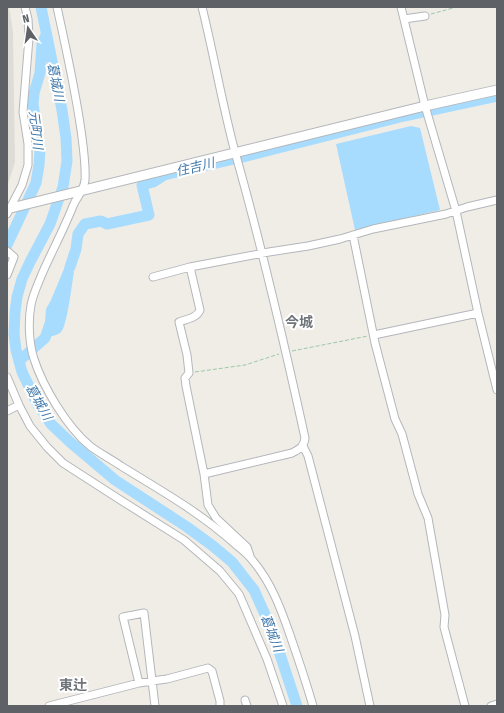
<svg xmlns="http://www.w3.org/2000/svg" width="504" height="713" font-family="'Fira Sans Condensed','Noto Sans JP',sans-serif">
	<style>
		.industrial { fill: #dfdcd8 }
		.water { fill: #a7dcff }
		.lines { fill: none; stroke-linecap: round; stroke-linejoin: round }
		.river { stroke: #a7dcff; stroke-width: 11 }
		.minor-casing { stroke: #b3b7bb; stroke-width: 9 }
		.tertiary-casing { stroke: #b3b7bb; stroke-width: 11 }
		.path { stroke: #9cc8a7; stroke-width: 1; stroke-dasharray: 4 2; stroke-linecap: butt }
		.minor { stroke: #fff; stroke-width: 7 }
		.tertiary { stroke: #fff; stroke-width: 9 }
		.labels { text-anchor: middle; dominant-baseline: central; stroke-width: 4; stroke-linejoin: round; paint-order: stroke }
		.water-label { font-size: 13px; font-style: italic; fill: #3f78aa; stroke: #fff }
		.quarter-label { font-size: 14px; font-weight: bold; fill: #6f7479; stroke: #fff }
	</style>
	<rect width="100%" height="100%" fill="#f0ede6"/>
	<path class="industrial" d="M7,7H9L13,32L15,162L7,187Z"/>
	<path class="water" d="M411,126L420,128L440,210L355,230L336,144Z
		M71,252L75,253L72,271L74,272C72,283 67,327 61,332C57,336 51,336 46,337L45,323L46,309L51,300Z"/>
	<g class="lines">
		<path class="river" d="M41,7L62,110L66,138L67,161L63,187L50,224L30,262L22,279L17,297L15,312L14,334L16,350L22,372L37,403L51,424L70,442L115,480L187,527L213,546L232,562L254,590L272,630L297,706
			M7,245L36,183L39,165L40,150L33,104L34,93L40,73L42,44L46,35
			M70,267L76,249L78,234L85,224L101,221L107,224L149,215L142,185L153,182L164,175L243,157L404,116L497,96
			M19,361L45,338L51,321"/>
		<g class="minor-casing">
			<path id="minor" d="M57,7C66,48 75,88 81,130C83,145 86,164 85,180C84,191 77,196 73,206C64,229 52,251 42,274C38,284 33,294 31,305C28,321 29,344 34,359C43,387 67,427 90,446C99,453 111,459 121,466C160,490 201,513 235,544C241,549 248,554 253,561C271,582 281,609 290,635C298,658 306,682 313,706
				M202,7C214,55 222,104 235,152C262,247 284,342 305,438C304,447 299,449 292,453L204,474
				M401,7L425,106L456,211L478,313L497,390
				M404,19L425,16
				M7,214L22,185L28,165V144L23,112L29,38L28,19L25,7
				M353,235L375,343L395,419L402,434L418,494L428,518L445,615L444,627L465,706
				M7,251L14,257L7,275
				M190,267L200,310C197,318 187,319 179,322L187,355L189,373L185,378L186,386L204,474L208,505L216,518L247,547L250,556
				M153,277L190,267L269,252L308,246L340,239L373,229L446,214L467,207L497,200
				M374,335L478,313
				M7,377L19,405L30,426L47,447L63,463L122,501L184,540L220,571L239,594L267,659L283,706
				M7,411L19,405
				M303,446L308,456L355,636L370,706
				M139,683L123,617L144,613L155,706
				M245,700L247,706
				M49,706L139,683L152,681L167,679L208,668L212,671L220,701V706
				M491,706L497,704"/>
		</g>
		<g class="tertiary-casing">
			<path id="tertiary" d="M7,209L425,106L497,90"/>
		</g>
		<path class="path" d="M431,14L457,7
			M292,351L368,336
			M195,372L245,365L279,354"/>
		<use href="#minor" class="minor"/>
		<use href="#tertiary" class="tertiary"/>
	</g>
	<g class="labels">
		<g class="water-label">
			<text transform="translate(56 82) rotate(79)">葛城川</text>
			<text transform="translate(36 130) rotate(83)">元町川</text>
			<text transform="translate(195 167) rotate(-14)">住吉川</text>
			<text transform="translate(39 402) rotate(60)">葛城川</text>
			<text transform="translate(272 633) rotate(69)">葛城川</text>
		</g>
		<g class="quarter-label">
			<text x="299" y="322">今城</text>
			<text x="73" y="685">東辻</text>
		</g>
	</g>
	<rect width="504" height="713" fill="none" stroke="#5e6267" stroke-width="16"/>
	<g transform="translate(28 28) rotate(347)" stroke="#ffffff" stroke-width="3" paint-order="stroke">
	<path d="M0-3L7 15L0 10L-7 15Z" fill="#5e6267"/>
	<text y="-6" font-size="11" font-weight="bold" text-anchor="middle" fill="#5e6267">N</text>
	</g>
</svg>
